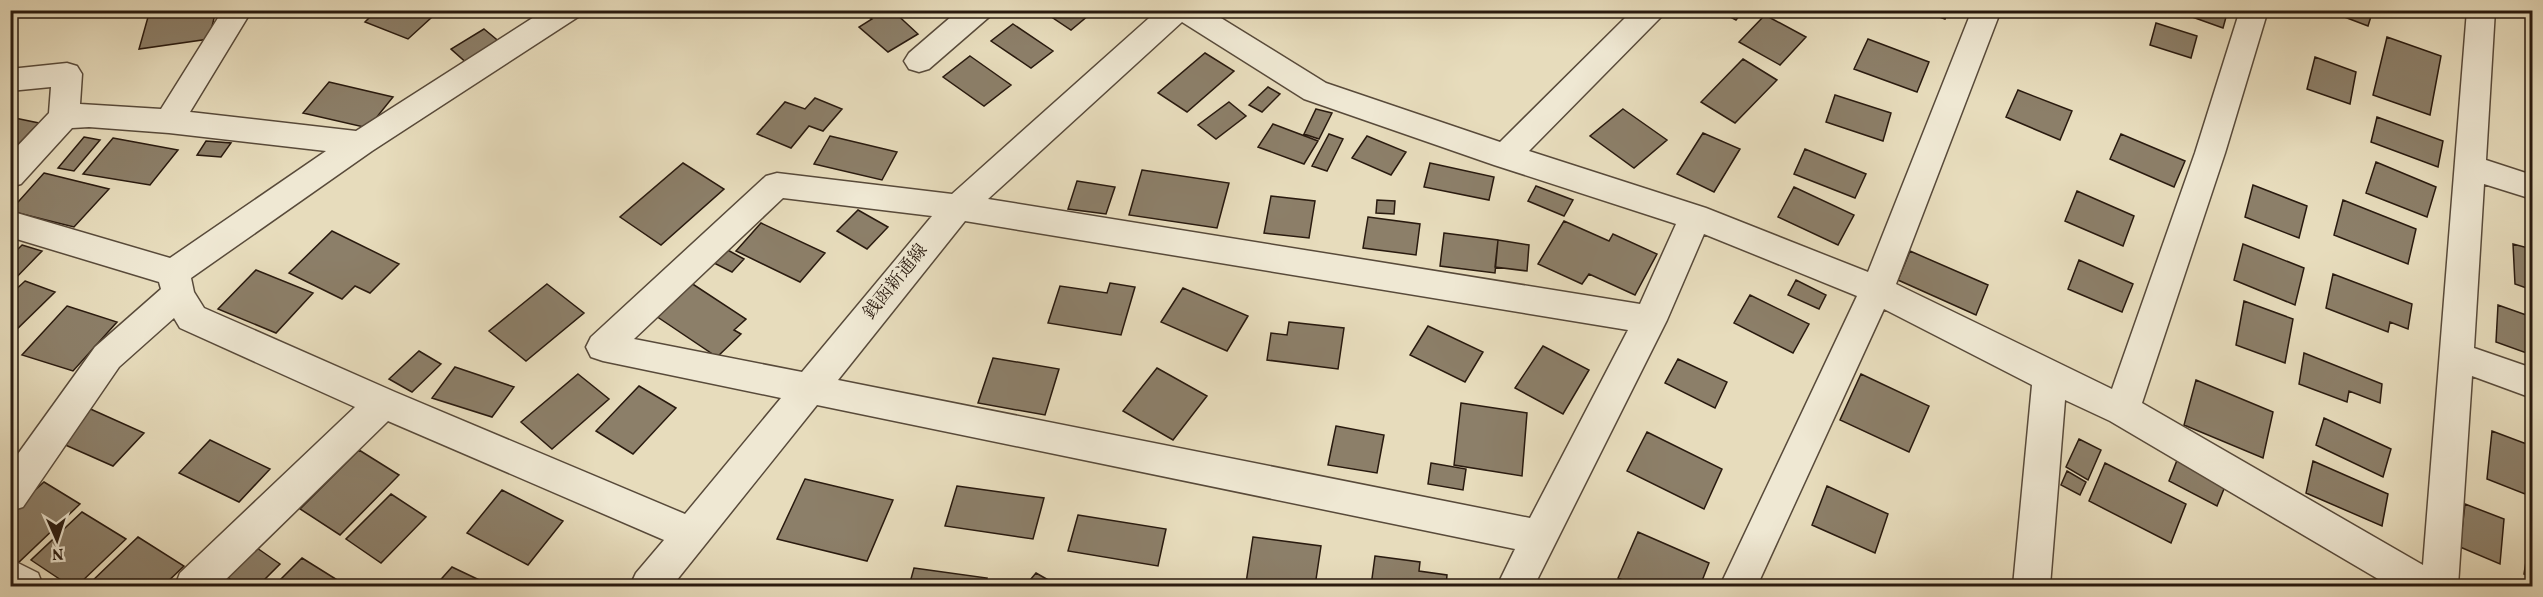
<svg xmlns="http://www.w3.org/2000/svg" width="2543" height="597" font-family="Vollkorn,'Noto Serif JP',serif">
	<style>
		.building { fill: #8c7f69; stroke: #291a0f; stroke-width: 1.5 }
		.lines { fill: none; stroke-linecap: round; stroke-linejoin: round }
		.street-casing { stroke: #584a3a; stroke-width: 3 }
		.street { fill: #efe8d3; fill-rule: evenodd }
		.labels { text-anchor: middle; dominant-baseline: central; stroke-width: 6; stroke-linejoin: round; paint-order: stroke }
		.street-label { font-size: 18px; fill: #291a0f; stroke: #efe8d3 }
	</style>
	<rect width="100%" height="100%" fill="#e7dcbc"/>
	<filter id="stains"><feTurbulence type="fractalNoise" baseFrequency=".00333" numOctaves="4"/><feColorMatrix values="0 0 0 0 .2 0 0 0 0 .09 0 0 0 0 .02 0 0 0 .5 -.17"/></filter>
	<radialGradient id="worn" r=".72"><stop offset=".6" stop-color="#630" stop-opacity="0"/><stop offset="1" stop-color="#630" stop-opacity=".3"/></radialGradient>
	<path class="building" d="M150,10H216L209,39L139,49Z
		M377,10H423L421,13L432,17L408,39L365,22Z
		M873,10H892L918,34L888,52L859,27L872,19L866,15Z
		M1041,10H1095L1071,30Z
		M1717,10H1744L1736,20Z
		M1920,10H1949L1945,19Z
		M2182,10H2228L2223,28L2181,13Z
		M2326,10H2373L2368,26Z
		M1765,15L1806,37L1780,65L1739,42Z
		M2156,23L2197,36L2191,58L2150,45Z
		M1013,24L1053,51L1031,68L991,41Z
		M484,29L502,44L469,65L451,49Z
		M2387,37L2441,56L2430,115L2373,95Z
		M1868,39L1929,62L1917,92L1854,69Z
		M1205,53L1234,71L1187,112L1158,93Z
		M970,56L1011,85L984,106L943,77Z
		M2315,57L2356,72L2350,104L2307,89Z
		M1743,59L1777,80L1735,123L1701,102Z
		M329,82L393,97L368,128L303,113Z
		M1268,87L1280,94L1262,112L1249,105Z
		M2018,90L2072,111L2060,140L2006,117Z
		M1835,95L1891,113L1883,141L1826,122Z
		M815,98L842,109L823,131L809,126L791,148L757,134L785,102L805,109Z
		M1229,102L1246,116L1216,139L1198,125Z
		M1316,109L1332,113L1319,139L1304,134Z
		M1623,109L1667,140L1634,168L1590,136Z
		M10,117L39,123L10,153Z
		M2377,117L2443,141L2438,167L2371,142Z
		M1273,124L1318,141L1304,164L1258,147Z
		M1703,133L1740,149L1714,192L1677,174Z
		M1329,134L1343,139L1327,171L1312,166Z
		M2121,134L2185,161L2174,187L2110,159Z
		M830,136L897,152L882,180L814,164Z
		M1367,136L1406,152L1391,175L1352,158Z
		M84,137L100,140L74,171L58,168Z
		M113,138L178,150L150,185L83,174Z
		M206,141L231,143L221,157L197,155Z
		M1805,149L1866,174L1855,198L1794,174Z
		M2376,162L2436,187L2427,217L2366,193Z
		M683,163L724,189L661,245L620,217Z
		M1430,163L1494,177L1489,200L1424,187Z
		M1142,170L1229,183L1217,228L1129,215Z
		M44,173L109,189L74,227L10,211Z
		M1077,181L1115,187L1106,214L1068,209Z
		M2253,185L2307,206L2299,238L2245,217Z
		M1536,186L1573,200L1564,216L1528,201Z
		M1794,187L1854,215L1838,245L1778,217Z
		M2077,191L2134,216L2123,246L2065,221Z
		M1271,196L1315,201L1309,238L1264,233Z
		M1377,200L1395,201L1394,214L1376,213Z
		M2343,200L2416,229L2408,264L2334,235Z
		M858,210L888,227L867,249L837,231Z
		M1368,217L1420,224L1416,255L1363,248Z
		M1564,221L1609,241L1613,234L1657,254L1635,295L1589,274L1582,284L1538,264Z
		M761,223L825,253L800,282L736,251Z
		M332,231L399,264L370,293L355,286L342,299L289,273Z
		M1444,233L1498,240L1495,273L1440,266Z
		M1498,240L1529,245L1527,271L1495,267Z
		M2243,244L2304,268L2295,305L2234,280Z
		M2513,244L2532,249V290L2515,284Z
		M22,245L42,251L10,284V257Z
		M724,248L744,259L732,272L712,262Z
		M1910,251L1988,285L1976,315L1898,280Z
		M2079,260L2133,284L2122,312L2068,289Z
		M256,270L313,293L276,333L218,309Z
		M2333,274L2412,304L2408,329L2390,322L2388,332L2326,308Z
		M685,279L746,319L734,330L741,334L717,357L650,312Z
		M1796,280L1826,295L1819,309L1788,295Z
		M25,281L55,292L15,331L10,329V295Z
		M1110,283L1135,287L1121,335L1048,323L1060,286L1107,293Z
		M547,284L584,313L526,361L489,331Z
		M1183,288L1248,316L1227,351L1161,322Z
		M1750,295L1809,324L1793,353L1734,323Z
		M2244,301L2293,319L2285,363L2236,345Z
		M2498,305L2532,317V355L2496,342Z
		M67,306L117,322L73,371L22,355Z
		M1289,322L1344,328L1338,369L1267,360L1271,333L1287,335Z
		M1428,326L1483,352L1465,382L1410,355Z
		M1543,346L1589,370L1563,414L1515,388Z
		M419,351L441,364L412,392L389,379Z
		M2304,353L2382,384L2380,403L2349,391L2347,402L2299,384Z
		M993,358L1059,369L1045,415L978,403Z
		M1678,359L1727,382L1715,408L1665,383Z
		M455,367L514,387L492,417L432,398Z
		M1157,368L1207,396L1173,440L1123,411Z
		M578,374L609,399L552,449L521,422Z
		M1861,374L1929,406L1909,452L1840,420Z
		M2196,380L2273,412L2263,458L2184,425Z
		M639,386L676,408L633,454L596,431Z
		M1461,403L1527,413L1522,476L1454,465Z
		M86,407L144,433L113,466L54,440Z
		M2324,418L2391,449L2383,477L2316,445Z
		M1336,426L1384,435L1377,473L1328,465Z
		M2492,431L2532,446L2530,496L2487,479Z
		M1647,432L1722,469L1704,509L1627,471Z
		M2079,439L2101,450L2088,480L2066,467Z
		M210,440L270,469L239,502L179,473Z
		M359,450L399,475L340,535L300,509Z
		M2179,455L2228,479L2217,506L2169,481Z
		M2313,461L2388,494L2382,526L2306,493Z
		M1431,463L1466,469L1463,490L1428,484Z
		M2105,463L2186,504L2171,543L2089,501Z
		M2067,471L2086,482L2080,495L2061,485Z
		M805,479L893,500L867,561L777,539Z
		M44,482L80,504L18,563L10,559V513Z
		M957,486L1044,498L1033,539L945,526Z
		M1827,486L1888,514L1875,553L1812,525Z
		M502,490L563,521L528,565L467,533Z
		M391,494L426,517L381,563L346,539Z
		M2465,504L2504,519L2500,564L2460,547Z
		M82,512L126,539L77,586H70L31,560Z
		M1078,515L1166,529L1158,566L1068,551Z
		M2531,530H2532V578L2524,574Z
		M1638,532L1709,563L1700,586H1637L1618,578Z
		M138,537L184,566L163,586H87Z
		M1253,537L1321,546L1315,586H1274L1246,583Z
		M257,548L280,564L258,586H240L227,577Z
		M1375,556L1420,562L1419,571L1447,575L1446,586H1371Z
		M302,558L347,586H274Z
		M452,567L492,586H435Z
		M914,568L987,578L984,586H909Z
		M1036,573L1059,586H1025Z"/>
	<g class="lines">
		<g class="street-casing">
			<path id="street" d="M223,10H252L190,112L356,131L545,10H582L578,17L372,151L191,278L194,292L204,308L395,392L685,514L781,398L603,361L591,357L586,347L591,337L766,176L777,173L952,194L1158,10H1208L1326,83L1500,142L1633,10H1665L1661,17L1529,151L1706,208L1868,272L1972,10H2001L1896,284L2112,389L2195,153L2240,10H2268L2225,153L2142,403L2423,565L2467,10H2495L2486,160L2532,175V199L2484,184L2474,348L2532,368V398L2472,376L2458,586H2390L2110,421L2065,400L2050,586H2013L2032,385L1884,309L1757,586H1720L1857,296L1704,234L1667,320L1534,586H1497L1515,549L817,405L672,586H630L636,573L664,540L388,421L219,586H175L180,573L355,407L180,328L174,318L119,367L23,507L10,511V465L95,347L161,289L159,282L10,237V211L170,258L326,151L169,133L89,127L72,128L21,184L10,187V154L49,113L51,87L10,91V69L67,63L77,66L82,74L80,104L161,109ZM1182,22L1304,99L1494,165L1676,224L1640,304L988,199ZM783,198L932,216L802,372L634,339ZM965,221L1628,330L1530,518L838,380Z
				M959,10H993L989,17L929,69L919,72L909,69L904,61L909,53Z
				M10,559L38,573L43,586H10Z"/>
		</g>
		<use href="#street" class="street"/>
	</g>
	<g class="labels">
		<g class="street-label">
			<text transform="translate(896 282) rotate(-51)">銭函新通線</text>
		</g>
	</g>
	<rect width="2543" height="597" fill="none" stroke="#e7dcbc" stroke-width="36"/>
	<rect x="12" y="12" width="2519" height="573" fill="none" stroke="#291a0f" stroke-width="3"/>
	<rect x="18" y="18" width="2507" height="561" fill="none" stroke="#291a0f" stroke-width="1.5"/>
	<g transform="translate(57 540) rotate(177)" stroke="#efe8d3" stroke-width="4.5" paint-order="stroke">
	<path d="M0-4.5L10 22L0 15L-10 22Z" fill="#291a0f"/>
	<text y="-9" font-size="16" font-weight="bold" text-anchor="middle" fill="#291a0f">N</text>
	</g>
	<rect width="100%" height="100%" filter="url(#stains)"/>
	<rect width="100%" height="100%" fill="url(#worn)"/>
</svg>
